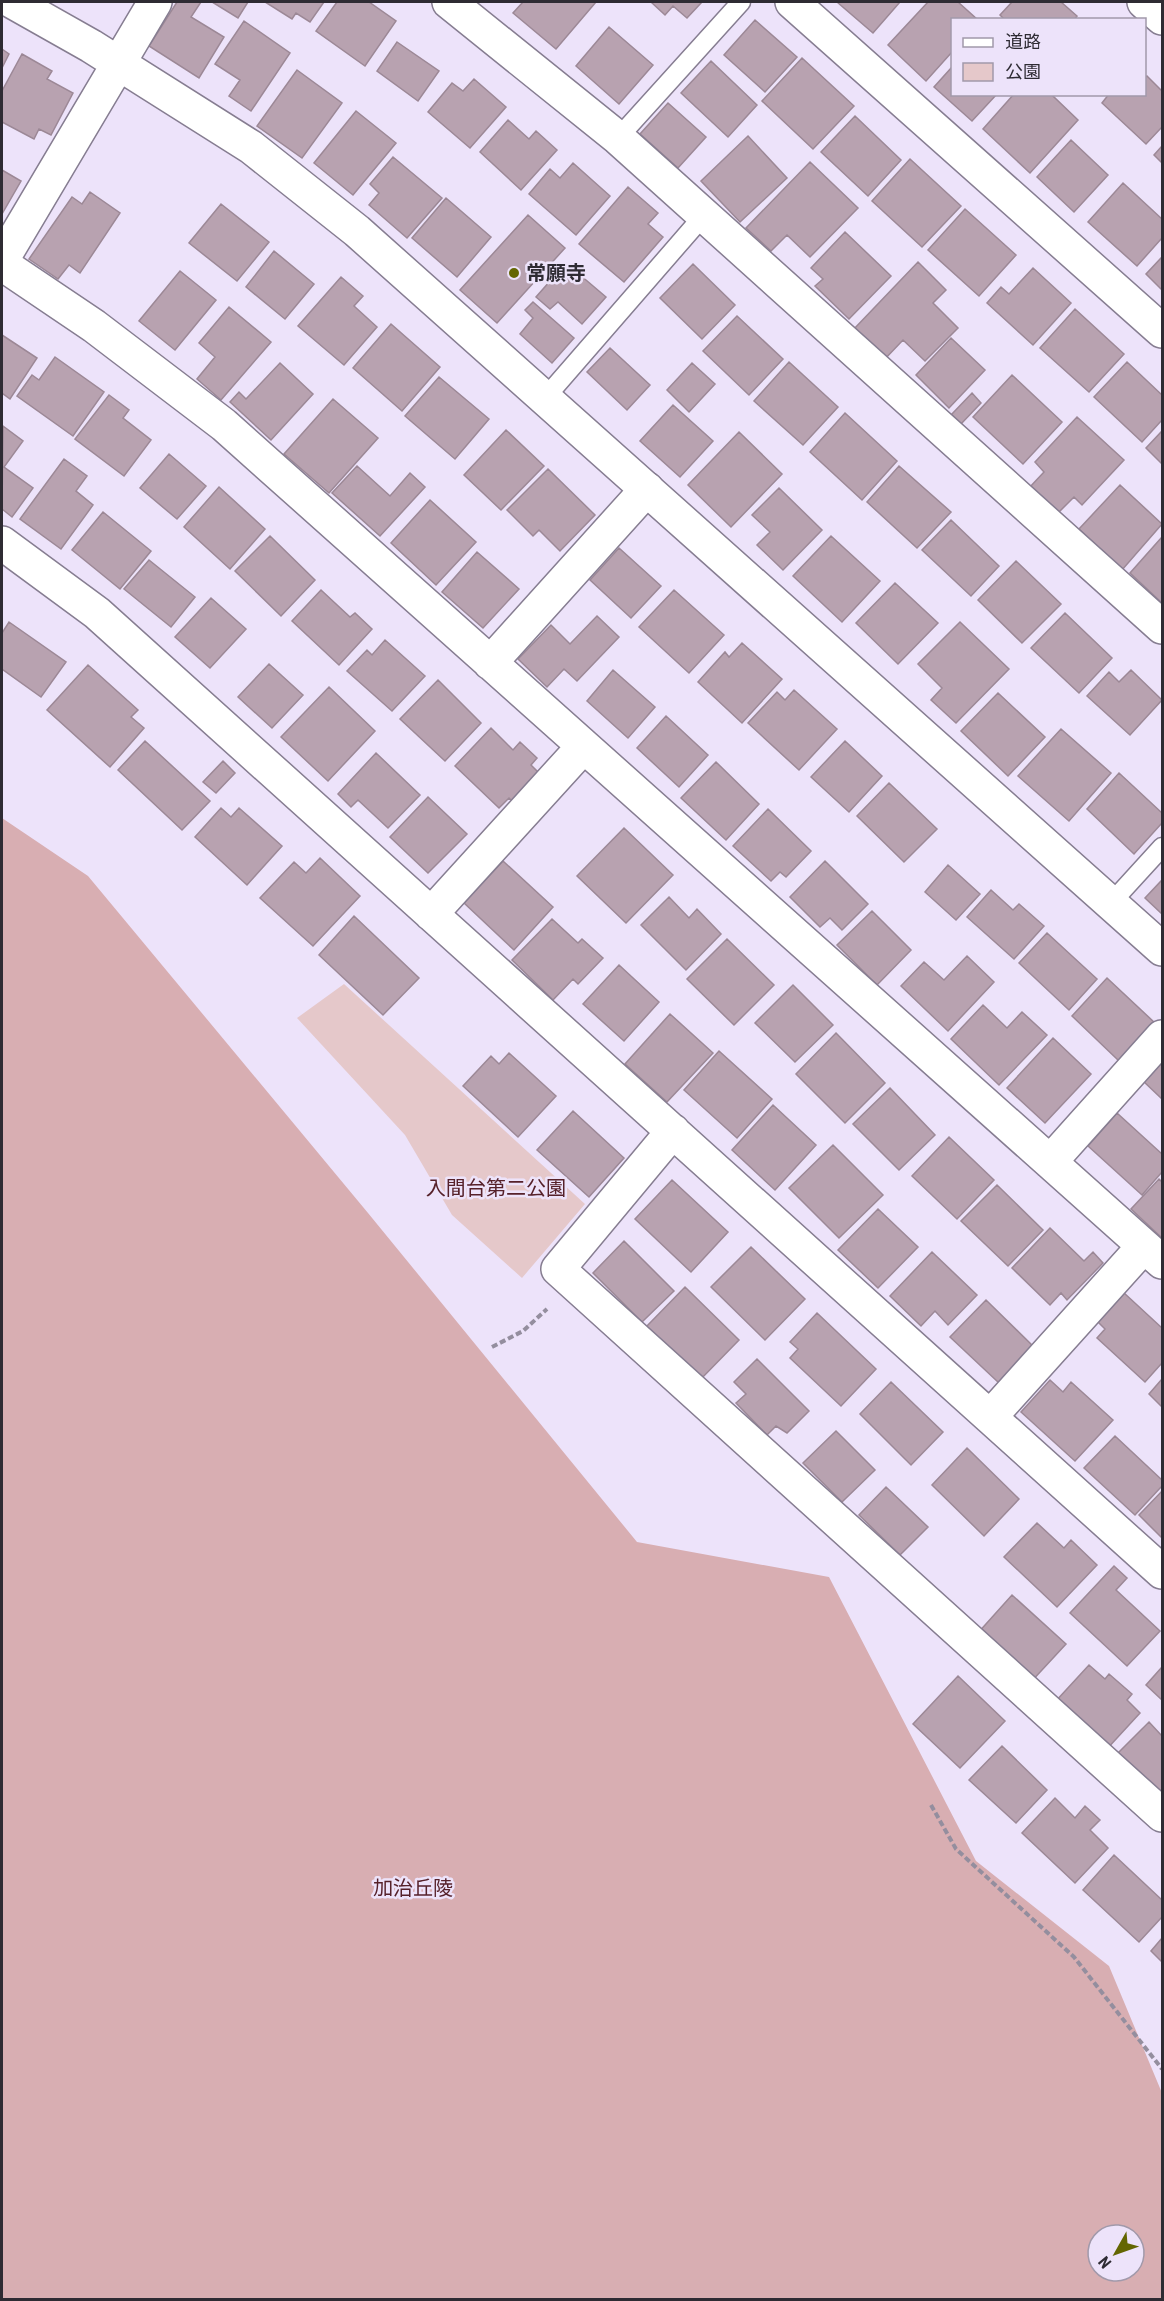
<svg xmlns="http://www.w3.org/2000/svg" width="1164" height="2301" font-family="'Roboto Condensed','Noto Sans JP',sans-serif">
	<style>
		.green { fill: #e5c8ca }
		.forest { fill: #d8aeb2; fill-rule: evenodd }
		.building { fill: #b8a2b0; stroke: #9c8896; stroke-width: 1.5 }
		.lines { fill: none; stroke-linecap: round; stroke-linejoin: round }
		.lane-casing { stroke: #867d91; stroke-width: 21 }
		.street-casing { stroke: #867d91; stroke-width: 36 }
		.secondary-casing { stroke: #867d91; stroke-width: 36 }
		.path { stroke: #948e9e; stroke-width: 4; stroke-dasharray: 6 3; stroke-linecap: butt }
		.lane { stroke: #fff; stroke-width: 18 }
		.street { stroke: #fff; stroke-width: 33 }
		.secondary { stroke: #fff; stroke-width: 33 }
		.poi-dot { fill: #646602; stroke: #ede3fa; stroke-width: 2 }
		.labels { text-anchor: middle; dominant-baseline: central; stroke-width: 5; stroke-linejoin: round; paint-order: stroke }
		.poi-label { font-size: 20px; font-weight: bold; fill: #2e2b33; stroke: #ede3fa; text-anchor: start }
		.park-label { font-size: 20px; fill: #56212a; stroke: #ede3fa }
	</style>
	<rect width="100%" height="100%" fill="#ede3fa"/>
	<path class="green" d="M344,984L585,1204L522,1278L452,1215L405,1135L297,1018Z"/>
	<path class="forest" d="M2,818L88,876L368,1213L637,1542L829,1577L976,1861L1109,1966L1162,2093V2299H2ZM1098,2235H1134V2271H1098Z"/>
	<path class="building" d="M177,2H201L191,17L224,37L199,78L149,46Z
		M212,2H248L238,18Z
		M265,2H324L310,22L296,13L292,19Z
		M337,2H369L396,21L365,66L316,31Z
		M523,2H596L556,49L513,13Z
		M651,2H702L687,18L673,6L665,15Z
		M837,2H900L873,33Z
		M928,2H958L978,20H952V52L926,81L888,45Z
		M1012,2H1061L1077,16L1074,20H1005L1000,15Z
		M755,20L797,57L765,92L724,55Z
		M244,21L290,53L251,111L229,96L240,80L215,64Z
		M609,27L653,65L619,104L576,66Z
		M397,42L439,71L418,101L377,71Z
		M2,49L9,54L2,68Z
		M22,54L52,71L47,79L73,93L51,135L39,129L34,139L2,122V91Z
		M802,58L854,106L813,149L762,101Z
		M711,61L757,105L728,137L681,93Z
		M952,67V94H997L972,121L934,87Z
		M297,70L342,103L302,158L257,126Z
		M1147,76L1162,91V127L1146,144L1102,103L1109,94H1144V78Z
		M474,79L506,107L470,148L428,112L452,83L463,91Z
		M1014,94H1054L1053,96L1078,120L1030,173L983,129Z
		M668,103L706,137L678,168L640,134Z
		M356,111L396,143L353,195L314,163Z
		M855,116L901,160L868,196L821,152Z
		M508,120L529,139L536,131L557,150L521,190L480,152Z
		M748,136L787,178L740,222L701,181Z
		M1071,140L1108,175L1074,212L1037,177Z
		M1162,146V163L1154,155Z
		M393,157L442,198L407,238L369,205L379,193L370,184Z
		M910,159L961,206L922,247L872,201Z
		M810,162L858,208L810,257L787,235L771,251L746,228Z
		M573,163L610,196L576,235L529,194L550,169L560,178Z
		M2,170L21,181L2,214Z
		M1123,183L1162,219V238L1137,266L1088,222Z
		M628,187L658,213L648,224L663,237L624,282L579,244Z
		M90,192L120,213L80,273L69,265L58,279L29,259L72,197L82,204Z
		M446,198L491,237L457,277L412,238Z
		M221,204L269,242L237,281L189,243Z
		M965,209L1016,255L979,296L928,250Z
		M528,215L565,248L497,323L460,290Z
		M845,232L891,276L849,319L815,286L823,279L811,268Z
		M274,251L314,284L285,319L246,287Z
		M1162,257V290L1146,274Z
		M918,262L946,290L933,303L958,328L925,361L903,340L884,360L853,330Z
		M566,263L606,297L582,324L558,302L550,309L536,297Z
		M693,264L735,305L702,339L660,298Z
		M1033,268L1071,303L1033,345L987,303L1001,287L1009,294Z
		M180,271L216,300L175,350L139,321Z
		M341,277L363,296L354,306L377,327L344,365L298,326Z
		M533,302L574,338L552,363L520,334L533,318L525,310Z
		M229,307L271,342L221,400L197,379L215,357L199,343Z
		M1075,309L1124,354L1089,392L1040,348Z
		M737,316L783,359L749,395L703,351Z
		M391,324L440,367L402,411L353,368Z
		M2,335L37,358L10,399L2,393Z
		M951,338L985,370L949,408L916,375Z
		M610,348L650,385L627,410L587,372Z
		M55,357L104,392L73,436L17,396L32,375L39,380Z
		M789,362L838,407L803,445L754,401Z
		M1127,362L1162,395V420L1142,442L1094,397Z
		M280,363L313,394L271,440L230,402L239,392L246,399Z
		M692,363L715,384L689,412L667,390Z
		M1012,375L1062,422L1023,464L973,417Z
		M439,377L489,419L455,459L405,416Z
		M972,393L981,403L961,424L951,415Z
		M109,395L129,410L123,418L151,440L124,476L75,439Z
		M333,399L378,438L329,493L284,454Z
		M673,405L713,441L680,477L640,441Z
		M845,413L897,461L862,500L810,452Z
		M1077,417L1124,460L1082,505L1074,497L1056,515L1029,488L1044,472L1035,462Z
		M3,426L23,441L4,467L33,488L12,517L2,509Z
		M506,430L544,466L501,510L464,475Z
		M1162,431V464L1146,448Z
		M739,432L782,474L731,527L688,485Z
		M169,454L206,486L177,519L140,488Z
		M64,459L87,476L76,491L93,505L61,549L20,519Z
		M357,466L390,496L410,473L425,487L380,536L332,493Z
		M899,466L951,512L917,548L867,502Z
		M548,469L595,515L560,551L539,530L533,536L507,510Z
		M1120,485L1162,524L1122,570L1079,529Z
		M219,487L265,529L230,569L184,527Z
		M779,488L822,530L783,570L757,545L770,532L752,515Z
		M430,500L476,542L436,585L391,543Z
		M103,512L151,551L120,589L72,550Z
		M951,520L999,566L971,596L922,550Z
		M270,536L315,580L281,616L235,571Z
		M831,536L880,581L842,622L793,576Z
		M1162,537V603L1130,573Z
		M619,548L661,586L631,618L590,580Z
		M477,552L519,589L483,628L442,592Z
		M149,560L195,597L171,627L124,589Z
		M1016,561L1061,604L1022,643L978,600Z
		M895,583L938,623L898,664L856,623Z
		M321,590L350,617L355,613L372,629L339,665L292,621Z
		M674,590L724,635L689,673L639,627Z
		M211,598L246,629L210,668L175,637Z
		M1065,613L1112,658L1079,693L1031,648Z
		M597,616L619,637L577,681L564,669L547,687L518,659L551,625L570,644Z
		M9,622L66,662L41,697L2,669V633Z
		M960,622L1009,669L956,723L931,700L942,688L918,664Z
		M385,640L425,676L392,711L347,671L367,650L372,655Z
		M742,643L782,679L742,723L698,682L725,652L729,657Z
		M269,664L303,695L272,728L238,697Z
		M88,665L138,710L131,717L144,728L110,767L47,710Z
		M613,670L655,707L628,738L587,701Z
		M1131,670L1162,700L1130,735L1087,696L1109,672L1119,682Z
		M438,680L481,723L445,761L400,719Z
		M329,687L375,731L328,781L281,737Z
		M794,690L837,729L799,770L748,723L777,692L785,700Z
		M998,693L1045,737L1008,776L961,731Z
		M666,716L708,755L679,787L637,748Z
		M491,728L513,750L520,742L537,758L531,765L540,774L513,802L509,798L499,808L455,766Z
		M1061,729L1111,773L1069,821L1018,776Z
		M145,741L210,801L182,830L118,770Z
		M845,741L882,776L849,812L811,777Z
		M376,753L420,795L388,828L358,800L351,807L338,794Z
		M223,761L235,773L216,793L203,782Z
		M716,762L759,804L726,840L681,798Z
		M1119,773L1162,813V823L1134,854L1087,809Z
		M889,783L937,829L904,862L857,816Z
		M428,797L467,834L428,873L390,837Z
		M221,808L231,817L239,808L282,846L247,885L195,837Z
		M768,809L811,851L786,877L780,872L771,881L733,846Z
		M624,828L673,875L626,923L577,876Z
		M320,858L360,896L313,946L260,898L294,862L306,873Z
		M503,861L553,907L514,950L464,903Z
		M825,861L868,904L842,930L830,918L820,927L790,897Z
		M948,865L980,894L956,920L925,892Z
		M1162,880V914L1145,898Z
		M991,890L1013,910L1019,904L1044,926L1014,959L967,917Z
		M669,897L689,918L697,909L721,934L686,970L641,925Z
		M872,911L911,950L877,985L837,945Z
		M354,916L419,978L383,1015L319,955Z
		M552,919L578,943L582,939L603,958L578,984L573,979L553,1000L512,960Z
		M1047,933L1097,979L1069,1010L1019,963Z
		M727,939L774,985L734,1025L687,979Z
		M967,956L994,982L948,1031L901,986L924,962L944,980Z
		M619,965L659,1002L624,1041L583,1004Z
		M1107,978L1155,1023L1119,1061L1072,1016Z
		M793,985L833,1025L795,1062L755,1023Z
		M983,1005L1007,1028L1022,1012L1047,1035L999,1085L951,1039Z
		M670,1014L713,1053L667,1102L625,1064Z
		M836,1033L885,1083L845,1123L796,1074Z
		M1053,1038L1091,1074L1045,1123L1007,1088Z
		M719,1051L772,1099L737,1138L684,1090Z
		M509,1053L556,1096L518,1137L463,1086L491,1056L499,1064Z
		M1162,1058V1099L1142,1080Z
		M890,1088L935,1135L899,1170L853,1124Z
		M773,1105L816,1145L775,1190L732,1150Z
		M573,1111L624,1158L589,1197L537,1150Z
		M1117,1113L1162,1154V1172L1142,1195L1088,1146Z
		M949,1137L994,1180L957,1219L912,1176Z
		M833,1145L883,1195L839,1238L789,1188Z
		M1159,1179L1162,1182V1238L1131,1209Z
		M672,1180L728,1232L691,1272L635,1219Z
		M997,1185L1043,1230L1008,1266L961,1221Z
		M878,1209L918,1247L878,1288L838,1250Z
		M1050,1228L1084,1261L1093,1252L1103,1263L1067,1300L1061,1293L1050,1305L1012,1268Z
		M624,1241L674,1291L642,1322L593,1273Z
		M751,1247L805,1299L765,1340L711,1287Z
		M932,1252L977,1295L948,1325L935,1311L921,1326L890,1296Z
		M685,1287L739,1340L700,1380L646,1327Z
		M1123,1292L1162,1328V1363L1145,1382L1097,1338L1105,1329L1096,1320Z
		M986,1300L1034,1347L999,1383L950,1337Z
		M817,1313L876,1369L841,1406L790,1358L798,1349L790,1342Z
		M757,1359L809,1411L787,1433L776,1426L767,1435L736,1403L746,1394L734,1382Z
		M1162,1379V1407L1149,1394Z
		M1050,1380L1063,1392L1071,1382L1113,1420L1075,1461L1021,1412Z
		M891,1382L943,1432L911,1465L860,1414Z
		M836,1431L875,1470L842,1502L803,1463Z
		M1115,1436L1162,1480V1486L1135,1515L1084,1468Z
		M967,1448L1019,1499L984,1536L932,1485Z
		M886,1487L928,1527L900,1555L859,1515Z
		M1162,1491V1538L1139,1515Z
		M1037,1523L1064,1548L1071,1540L1097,1565L1057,1607L1004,1557Z
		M1114,1566L1127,1578L1116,1590L1160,1631L1127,1666L1070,1613Z
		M1012,1595L1066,1644L1030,1683L977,1634Z
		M1089,1665L1105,1679L1109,1674L1132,1694L1127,1700L1140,1713L1106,1750L1055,1702Z
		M1162,1667V1700L1146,1685Z
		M958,1676L1005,1721L960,1768L913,1724Z
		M1149,1722L1162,1736V1798L1117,1754Z
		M1002,1746L1047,1790L1016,1823L969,1780Z
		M1055,1798L1075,1818L1085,1806L1100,1820L1090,1830L1108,1848L1075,1883L1022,1833Z
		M1114,1855L1162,1900V1917L1139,1942L1083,1890Z
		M1162,1938V1962L1151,1951Z"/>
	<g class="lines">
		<g class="lane-casing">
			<path id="lane" d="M618,138L741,2
				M545,398L704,215
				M1111,903L1162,847"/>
		</g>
		<g class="street-casing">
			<path id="street" d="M449,2L618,138L1162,627
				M792,2L1162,331
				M1144,2L1162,18
				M2,264L94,326L224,425L1162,1262
				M2,543L97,613L1162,1572
				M490,663L647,489
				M431,914L583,747
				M673,1131L558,1269L1162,1815
				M1050,1162L1162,1037
				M990,1417L1144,1246"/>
		</g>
		<g class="secondary-casing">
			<path id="secondary" d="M13,2L91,46L251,147L357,231L1162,949
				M2,260L155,2"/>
		</g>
		<path class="path" d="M492,1347L523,1331L547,1309
			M931,1805L956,1849L1074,1957L1162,2069"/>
		<use href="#lane" class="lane"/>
		<use href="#street" class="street"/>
		<use href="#secondary" class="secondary"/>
	</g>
	<circle class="poi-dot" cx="514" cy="273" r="6"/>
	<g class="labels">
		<g class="poi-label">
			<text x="526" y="273">常願寺</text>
		</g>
		<g class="park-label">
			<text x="496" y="1188">入間台第二公園</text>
			<text x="413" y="1888">加治丘陵</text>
		</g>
	</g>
	<rect width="1164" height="2301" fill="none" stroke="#2e2b33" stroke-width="6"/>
	<rect x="951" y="18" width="195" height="78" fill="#ede3fa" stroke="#a199aa" stroke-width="1.5"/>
	<rect x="963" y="38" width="30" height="9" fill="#ffffff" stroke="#a199aa" stroke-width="1.5"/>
	<text x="1005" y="48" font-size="18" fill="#2e2b33">道路</text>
	<rect x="963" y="63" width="30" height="18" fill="#e5c8ca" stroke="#a199aa" stroke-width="1.5"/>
	<text x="1005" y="78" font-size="18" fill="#2e2b33">公園</text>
	<g transform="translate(1116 2253) rotate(230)"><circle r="28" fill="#ede3fa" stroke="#a199aa" stroke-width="1.5"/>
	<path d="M0-4.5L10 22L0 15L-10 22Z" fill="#646602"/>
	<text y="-9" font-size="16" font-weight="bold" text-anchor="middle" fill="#2e2b33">N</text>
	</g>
</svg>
